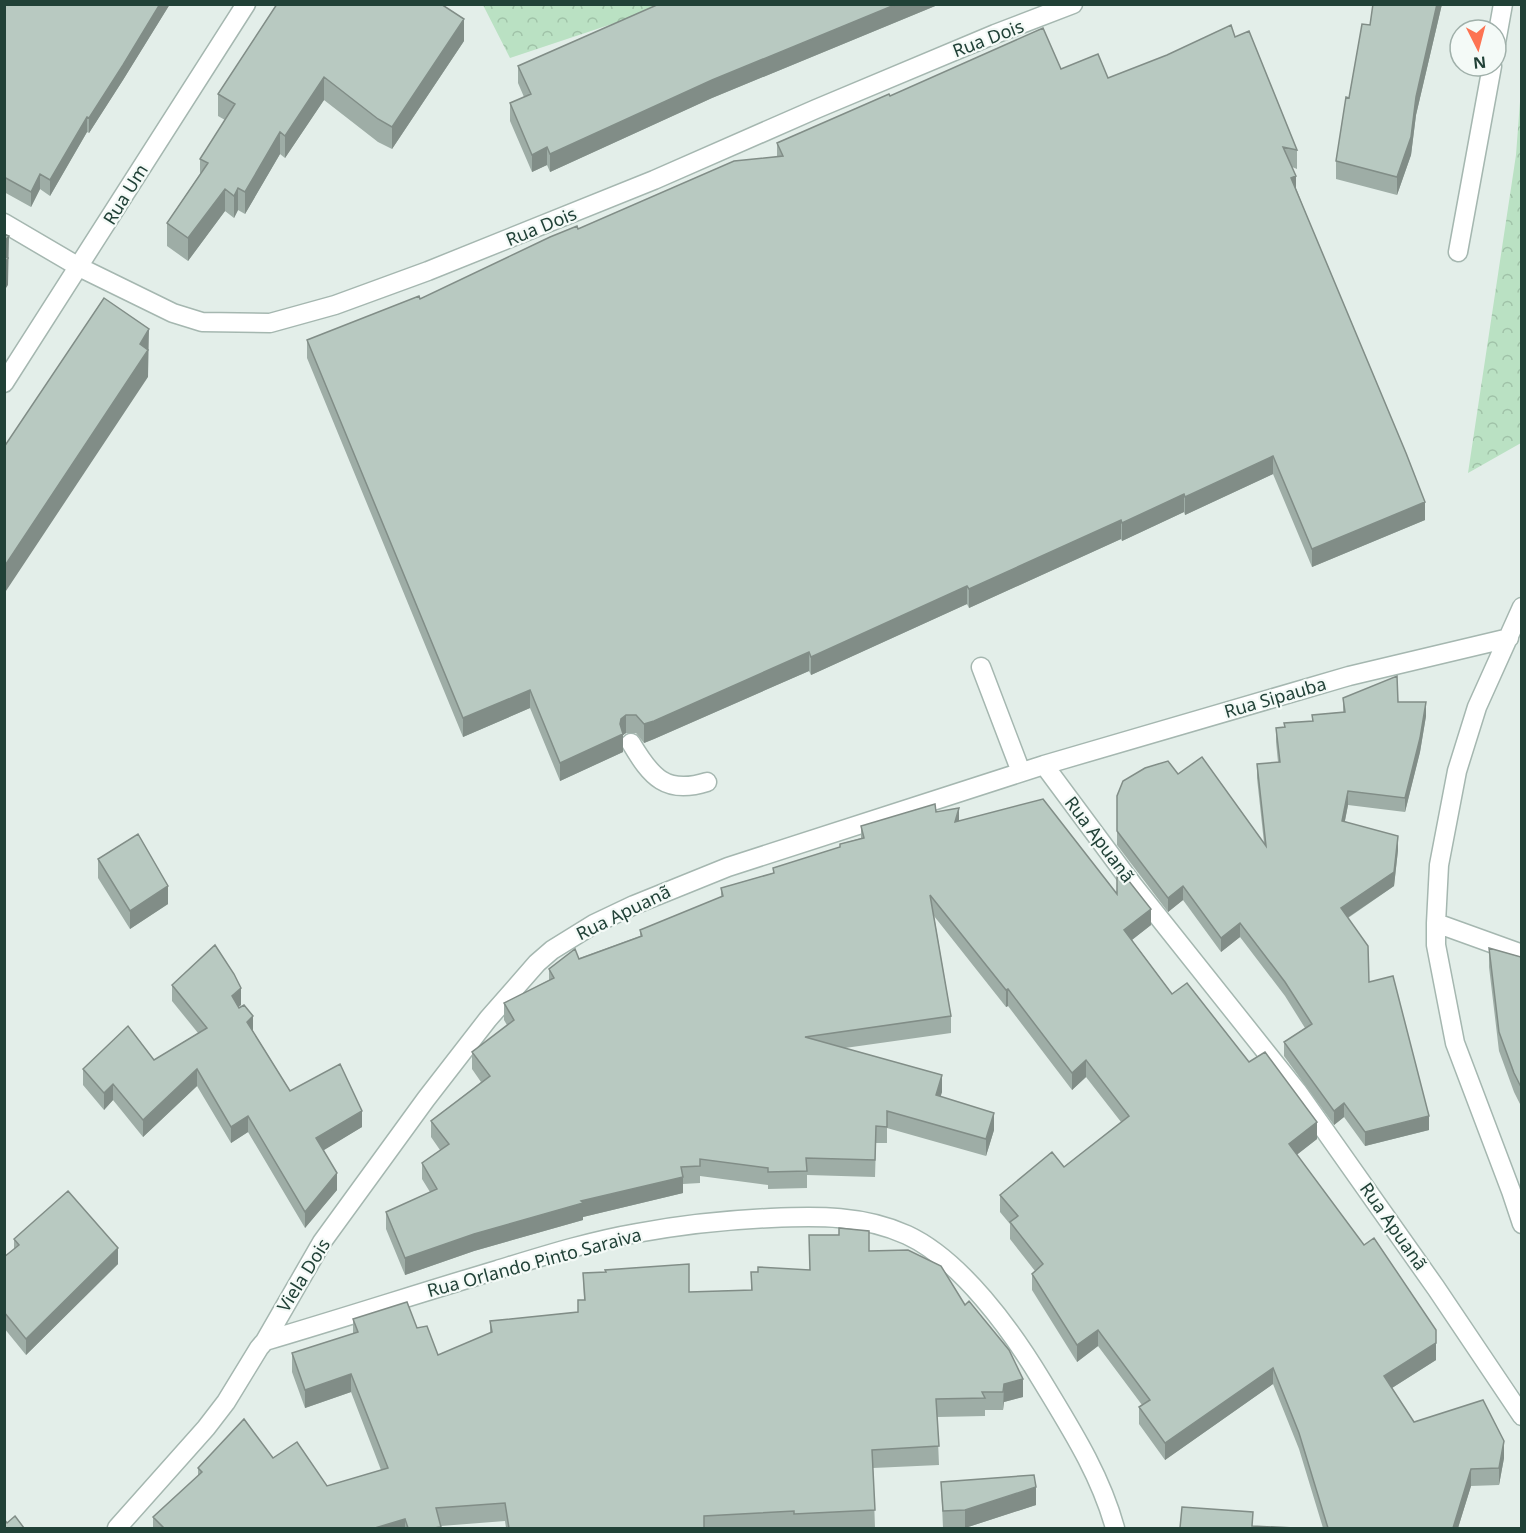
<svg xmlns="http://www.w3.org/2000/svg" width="1526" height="1533" font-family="'Noto Sans',sans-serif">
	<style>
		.forest { fill: url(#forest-crowns) }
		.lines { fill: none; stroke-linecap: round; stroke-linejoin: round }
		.minor-casing { stroke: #a5b7b0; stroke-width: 21 }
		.minor { stroke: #fff; stroke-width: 18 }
		.wall { fill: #9eada6 }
		.shaded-wall { fill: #818d87 }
		.building { fill: #b8c9c1; stroke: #818d87; stroke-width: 1.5 }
		.labels { text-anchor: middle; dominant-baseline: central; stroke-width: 4.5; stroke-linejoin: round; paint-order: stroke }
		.street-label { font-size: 18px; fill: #214137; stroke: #f4faf7 }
	</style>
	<defs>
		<pattern id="forest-crowns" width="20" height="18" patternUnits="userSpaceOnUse" patternTransform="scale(1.5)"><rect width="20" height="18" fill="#bae1c3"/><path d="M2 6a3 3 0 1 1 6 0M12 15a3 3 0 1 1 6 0" fill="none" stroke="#a0c2a8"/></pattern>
	</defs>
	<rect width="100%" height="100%" fill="#e3eee9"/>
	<path class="forest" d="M483,5H669L510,58Z
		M1521,88V443L1468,473L1516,155Z"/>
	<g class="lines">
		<g class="minor-casing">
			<path id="minor" d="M1496,43L1503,4
				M4,223L79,267L173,313L202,322L270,323L335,305L428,271L654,180L816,109L995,34L1073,4
				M1458,252L1492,66
				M4,383L246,4
				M1522,607L1477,707L1457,771L1439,865L1436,923V945L1455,1043L1511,1191L1522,1224
				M981,667L1021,772
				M631,743C651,777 666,795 707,782
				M1044,765L1349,676L1509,638
				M1436,923L1522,954
				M265,1341C343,1318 420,1293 497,1270C543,1256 590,1241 637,1233C681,1225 726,1220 771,1218C818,1216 863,1215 907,1235C961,1260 1012,1331 1042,1381C1071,1429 1100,1474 1115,1528
				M117,1528L206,1428L226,1402L259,1348L265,1341L322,1242L426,1099L488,1019L537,963L552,950L594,924L634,905L728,867L1044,765L1133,885L1297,1091L1436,1288L1522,1416"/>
		</g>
		<use href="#minor" class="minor"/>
	</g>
	<path class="wall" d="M4,4H170L123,80L89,133L87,132L50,196L40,189L31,207L4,192Z
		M659,4H940L712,98L550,172L547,165L532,172L510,121V103L524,97L518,83V66Z
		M1373,4H1442L1416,115L1411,155L1397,195L1336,179V161L1349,98L1370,25Z
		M1235,37L1297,150V169L1292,167L1296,188L1425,520L1312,567L1273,474L1185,515L1184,512L1122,541L1121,539L969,608L967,604L811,675L809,671L654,739L644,743L636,733H626L623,735V752L560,781L530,708L463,737L307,358V340L420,299L578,229L777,157V143L890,96L1061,69L1108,78Z
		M464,41L392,149L378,142L324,100L285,158L280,154L245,214L238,210L234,218L225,211L188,261L167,246V223L200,174V159L225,120L218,116V94Z
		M1343,698L1398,702L1426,716L1420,752L1405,812L1348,805L1345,821L1398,850L1394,886L1348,918L1369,982L1429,1130L1365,1146L1344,1117L1334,1125L1284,1056V1042L1305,1028L1285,996L1240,937L1221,952L1183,900L1168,912L1117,845V796L1178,774L1264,843L1257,778V764L1278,762L1276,742V728L1284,727L1312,721V715L1343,712Z
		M936,812L959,821L1117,894L1151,925L1132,940L1172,994L1249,1062L1317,1139L1296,1155L1436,1360L1392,1388L1414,1422L1504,1458L1499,1485L1471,1486L1458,1528H1323L1299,1449L1273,1384L1165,1460L1139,1424V1407L1142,1405L1098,1346L1077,1362L1032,1290V1274L1035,1271L1010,1239V1224L1000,1212V1195L1064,1167L1121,1122L1086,1077L1072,1090L1008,1006L1006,1007L934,916L951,1016V1033L845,1048L942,1092L940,1096L994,1130L986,1156L887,1128V1143H876L875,1177L807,1175V1188L768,1189V1185L700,1176V1183L683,1184V1193L583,1217V1220L474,1251L405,1275L386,1229V1212L430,1192L422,1179V1163L440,1150L431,1137V1121L481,1082L472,1069V1052L507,1025L504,1020V1003L549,980V969L640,936V930L721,897V888L773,873V868L840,847V844L861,838V826Z
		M98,859L168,904L130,929L98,878Z
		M1489,948L1521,957V1106L1514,1092L1499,1051L1489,967Z
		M172,985L241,1005L238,1007L290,1091L362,1127L323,1150L337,1190L305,1228L248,1132L231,1143L197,1086L143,1137L113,1100L104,1110L83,1085V1069L154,1060L198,1033L172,1001Z
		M809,1235L869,1251L965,1305L1023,1397L1004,1402L1003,1410H985V1416L937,1417L939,1465L873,1468L875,1528H506L505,1521L441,1526V1528H153V1517L198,1476V1468L273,1458L327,1486L381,1470L351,1392L305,1408L292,1372V1353L353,1334V1319L417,1328L438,1355L490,1333V1321L578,1312L584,1300L583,1273L689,1292L751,1290V1272H758L810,1270Z
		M14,1239L118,1264L26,1355L4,1328V1257L14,1249Z
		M941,1482L1036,1505L965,1528H943Z"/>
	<path class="shaded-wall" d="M160,4H170L123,80L89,133V118Z
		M897,4H940L712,98L550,172V154L712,80Z
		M1437,4H1442L1416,115L1411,155L1397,195V177Z
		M464,19V41L392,149V127Z
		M324,77V100L285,158V136Z
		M87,117V132L50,196V180Z
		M280,132V154L245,214V192Z
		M547,147V165L532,172V155Z
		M40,174V189L31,207V192Z
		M1296,176V194L1291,178Z
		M238,188V210L234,218V196Z
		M225,189V211L188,261V238Z
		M9,236L8,285L4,291V242Z
		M149,329L148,377L4,594V567Z
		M1273,456V474L1185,515V497Z
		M1184,494V512L1122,541V523Z
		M1425,502V520L1312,567V549Z
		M1121,520V539L969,608V589Z
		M967,586V604L811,675V657Z
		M809,652V671L654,739L644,743V724Z
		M530,690V708L463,737V718Z
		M1426,702V716L1420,752L1405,812V798Z
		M626,715V733L623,735V752L560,781V763L620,724L621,719Z
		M1348,791V805L1342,835V821Z
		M959,808V825L955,822Z
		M1398,836V850L1394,886L1341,922V908Z
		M168,886V904L130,929V911Z
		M1183,886V900L1168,912V898Z
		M1151,909V925L1124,946V930Z
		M1240,923V937L1221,952V938Z
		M241,988V1005L232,1012V996Z
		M1008,989V1006L1006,1007V990Z
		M253,1016V1033L247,1022Z
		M1086,1060V1077L1072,1090V1073Z
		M197,1069V1086L143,1137V1120Z
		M942,1075V1092L936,1112V1095Z
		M113,1084V1100L104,1110V1093Z
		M1344,1103V1117L1334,1125V1111Z
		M362,1111V1127L316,1155V1138Z
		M994,1113V1130L986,1156V1139Z
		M248,1116V1132L231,1143V1127Z
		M1429,1116V1130L1365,1146V1132Z
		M1317,1122V1139L1289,1161V1144Z
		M337,1173V1190L305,1228V1212Z
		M683,1177V1193L583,1217V1220L474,1251L405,1275V1258L474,1234L581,1201Z
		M118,1248V1264L26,1355V1339Z
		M1098,1330V1346L1077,1362V1345Z
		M1436,1343V1360L1384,1393V1376Z
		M1273,1368V1384L1165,1460V1443Z
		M351,1374V1392L305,1408V1390Z
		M1023,1379V1397L1004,1402L1003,1410L1004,1384Z
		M1504,1441V1458L1499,1485V1468Z
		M1471,1469V1486L1458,1528H1453Z
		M1036,1487V1505L965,1528V1510Z
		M405,1519V1528H375Z"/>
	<path class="building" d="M4,4H160L123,65L89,118L87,117L50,180L40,174L31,192L4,177Z
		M277,4H441L464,19L392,127L378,119L324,77L285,136L280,132L245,192L238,188L234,196L225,189L188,238L167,223L208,163L200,159L235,104L218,94Z
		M659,4H897L712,80L550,154L547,147L532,155L510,103L531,94L518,66Z
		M1373,4H1437L1416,97L1411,137L1397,177L1336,161L1346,97L1349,98L1362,24L1370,25Z
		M1231,25L1235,37L1249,31L1297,150L1283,147L1296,176L1291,178L1406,453L1425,502L1312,549L1273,456L1185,497L1184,494L1122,523L1121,520L969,589L967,586L811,657L809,652L654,721L644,724L636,715H626L621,719L620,724L623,734L560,763L530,690L463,718L307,340L419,296L420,299L550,237L577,226L578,229L734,161L783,156L777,143L889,94L890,96L1043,28L1061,69L1098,54L1108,78L1167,55Z
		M4,234L9,236L4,242Z
		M4,256L8,258L4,264Z
		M104,298L149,329L140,344L148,350L4,567V447Z
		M1397,676L1398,702H1426L1420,738L1405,798L1348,791L1342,821L1398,836L1394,872L1341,908L1368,946L1369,982L1393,976L1429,1116L1365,1132L1344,1103L1334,1111L1284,1042L1312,1024L1285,982L1240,923L1221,938L1183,886L1168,898L1117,831V796L1123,781L1145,768L1168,761L1178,774L1202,757L1266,846L1257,764L1280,762L1276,728L1285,727L1284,723L1313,721L1312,715L1345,712L1343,698Z
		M1043,799L1117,894V866L1151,909L1124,930L1172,994L1187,983L1249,1062L1265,1052L1317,1122L1289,1144L1364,1245L1374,1238L1436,1330V1343L1384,1376L1414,1422L1483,1400L1504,1441L1499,1468L1471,1469L1453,1528H1328L1299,1433L1273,1368L1165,1443L1139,1407L1150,1400L1098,1330L1077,1345L1032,1274L1043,1264L1010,1222L1018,1216L1000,1195L1052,1152L1064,1167L1129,1116L1086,1060L1072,1073L1008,989L1006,990L930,895L951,1016L805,1037L942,1075L936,1095L994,1113L986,1139L887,1111V1127L876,1126L875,1160L806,1158L807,1171L768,1172V1168L700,1159V1166L681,1167L683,1177L581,1201L583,1203L474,1234L405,1258L386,1212L437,1189L422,1163L449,1144L431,1121L490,1076L472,1052L514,1020L504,1003L554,978L549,969L575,949L579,959L642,936L640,930L723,896L721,888L774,873L773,868L840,847V844L864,838L861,826L935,804L936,812L959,808L955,822Z
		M138,834L168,886L130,911L98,859Z
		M215,945L234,974L241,988L232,996L239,1008L244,1005L253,1016L247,1022L290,1091L340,1064L362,1111L316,1138L337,1173L305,1212L248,1116L231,1127L197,1069L143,1120L113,1084L104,1093L83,1069L128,1026L154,1060L207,1028L172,985Z
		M1489,948L1521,957V1087L1514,1073L1499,1032Z
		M68,1191L118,1248L26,1339L4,1312V1257L19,1245L14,1239Z
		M839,1228L869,1231V1251L908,1250L941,1266L965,1305L969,1301L1009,1350L1023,1379L1004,1384L1003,1392H982L985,1398L936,1399L939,1446L872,1450L875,1510L794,1514V1511L704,1516V1528H509L505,1503L436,1508L441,1527L434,1528H408L405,1519L375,1528H164L153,1517L202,1472L198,1468L244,1419L273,1458L297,1442L327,1486L388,1468L351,1374L305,1390L292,1353L358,1332L353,1319L407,1302L417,1328L427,1326L438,1355L492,1332L490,1321L578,1312V1300H585L583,1273L606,1272L605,1270L689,1264V1292L752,1290L751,1272H758V1267L810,1270L809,1235H839Z
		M1034,1475L1036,1487L965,1510L943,1511L941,1482Z
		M1182,1507L1253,1512L1252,1526L1295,1528H1180Z
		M15,1516L24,1528H4V1519L7,1523Z"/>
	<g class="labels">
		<g class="street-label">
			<text transform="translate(988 38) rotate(-21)">Rua Dois</text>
			<text transform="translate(125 194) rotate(-58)">Rua Um</text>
			<text transform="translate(541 226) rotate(-22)">Rua Dois</text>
			<text transform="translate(1275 697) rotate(-16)">Rua Sipauba</text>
			<text transform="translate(1100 839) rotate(53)">Rua Apuanã</text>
			<text transform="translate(623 912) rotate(-26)">Rua Apuanã</text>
			<text transform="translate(1394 1226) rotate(55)">Rua Apuanã</text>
			<text transform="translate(534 1262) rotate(-15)">Rua Orlando Pinto Saraiva</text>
			<text transform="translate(303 1275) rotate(-58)">Viela Dois</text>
		</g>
	</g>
	<rect width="1526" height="1533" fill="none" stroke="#214137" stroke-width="12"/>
	<g transform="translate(1478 48) rotate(174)"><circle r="28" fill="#f4faf7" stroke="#a0b0aa" stroke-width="1.5"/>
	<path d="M0-4.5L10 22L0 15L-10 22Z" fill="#fd7352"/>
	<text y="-9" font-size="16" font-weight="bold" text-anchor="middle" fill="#214137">N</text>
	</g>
</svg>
